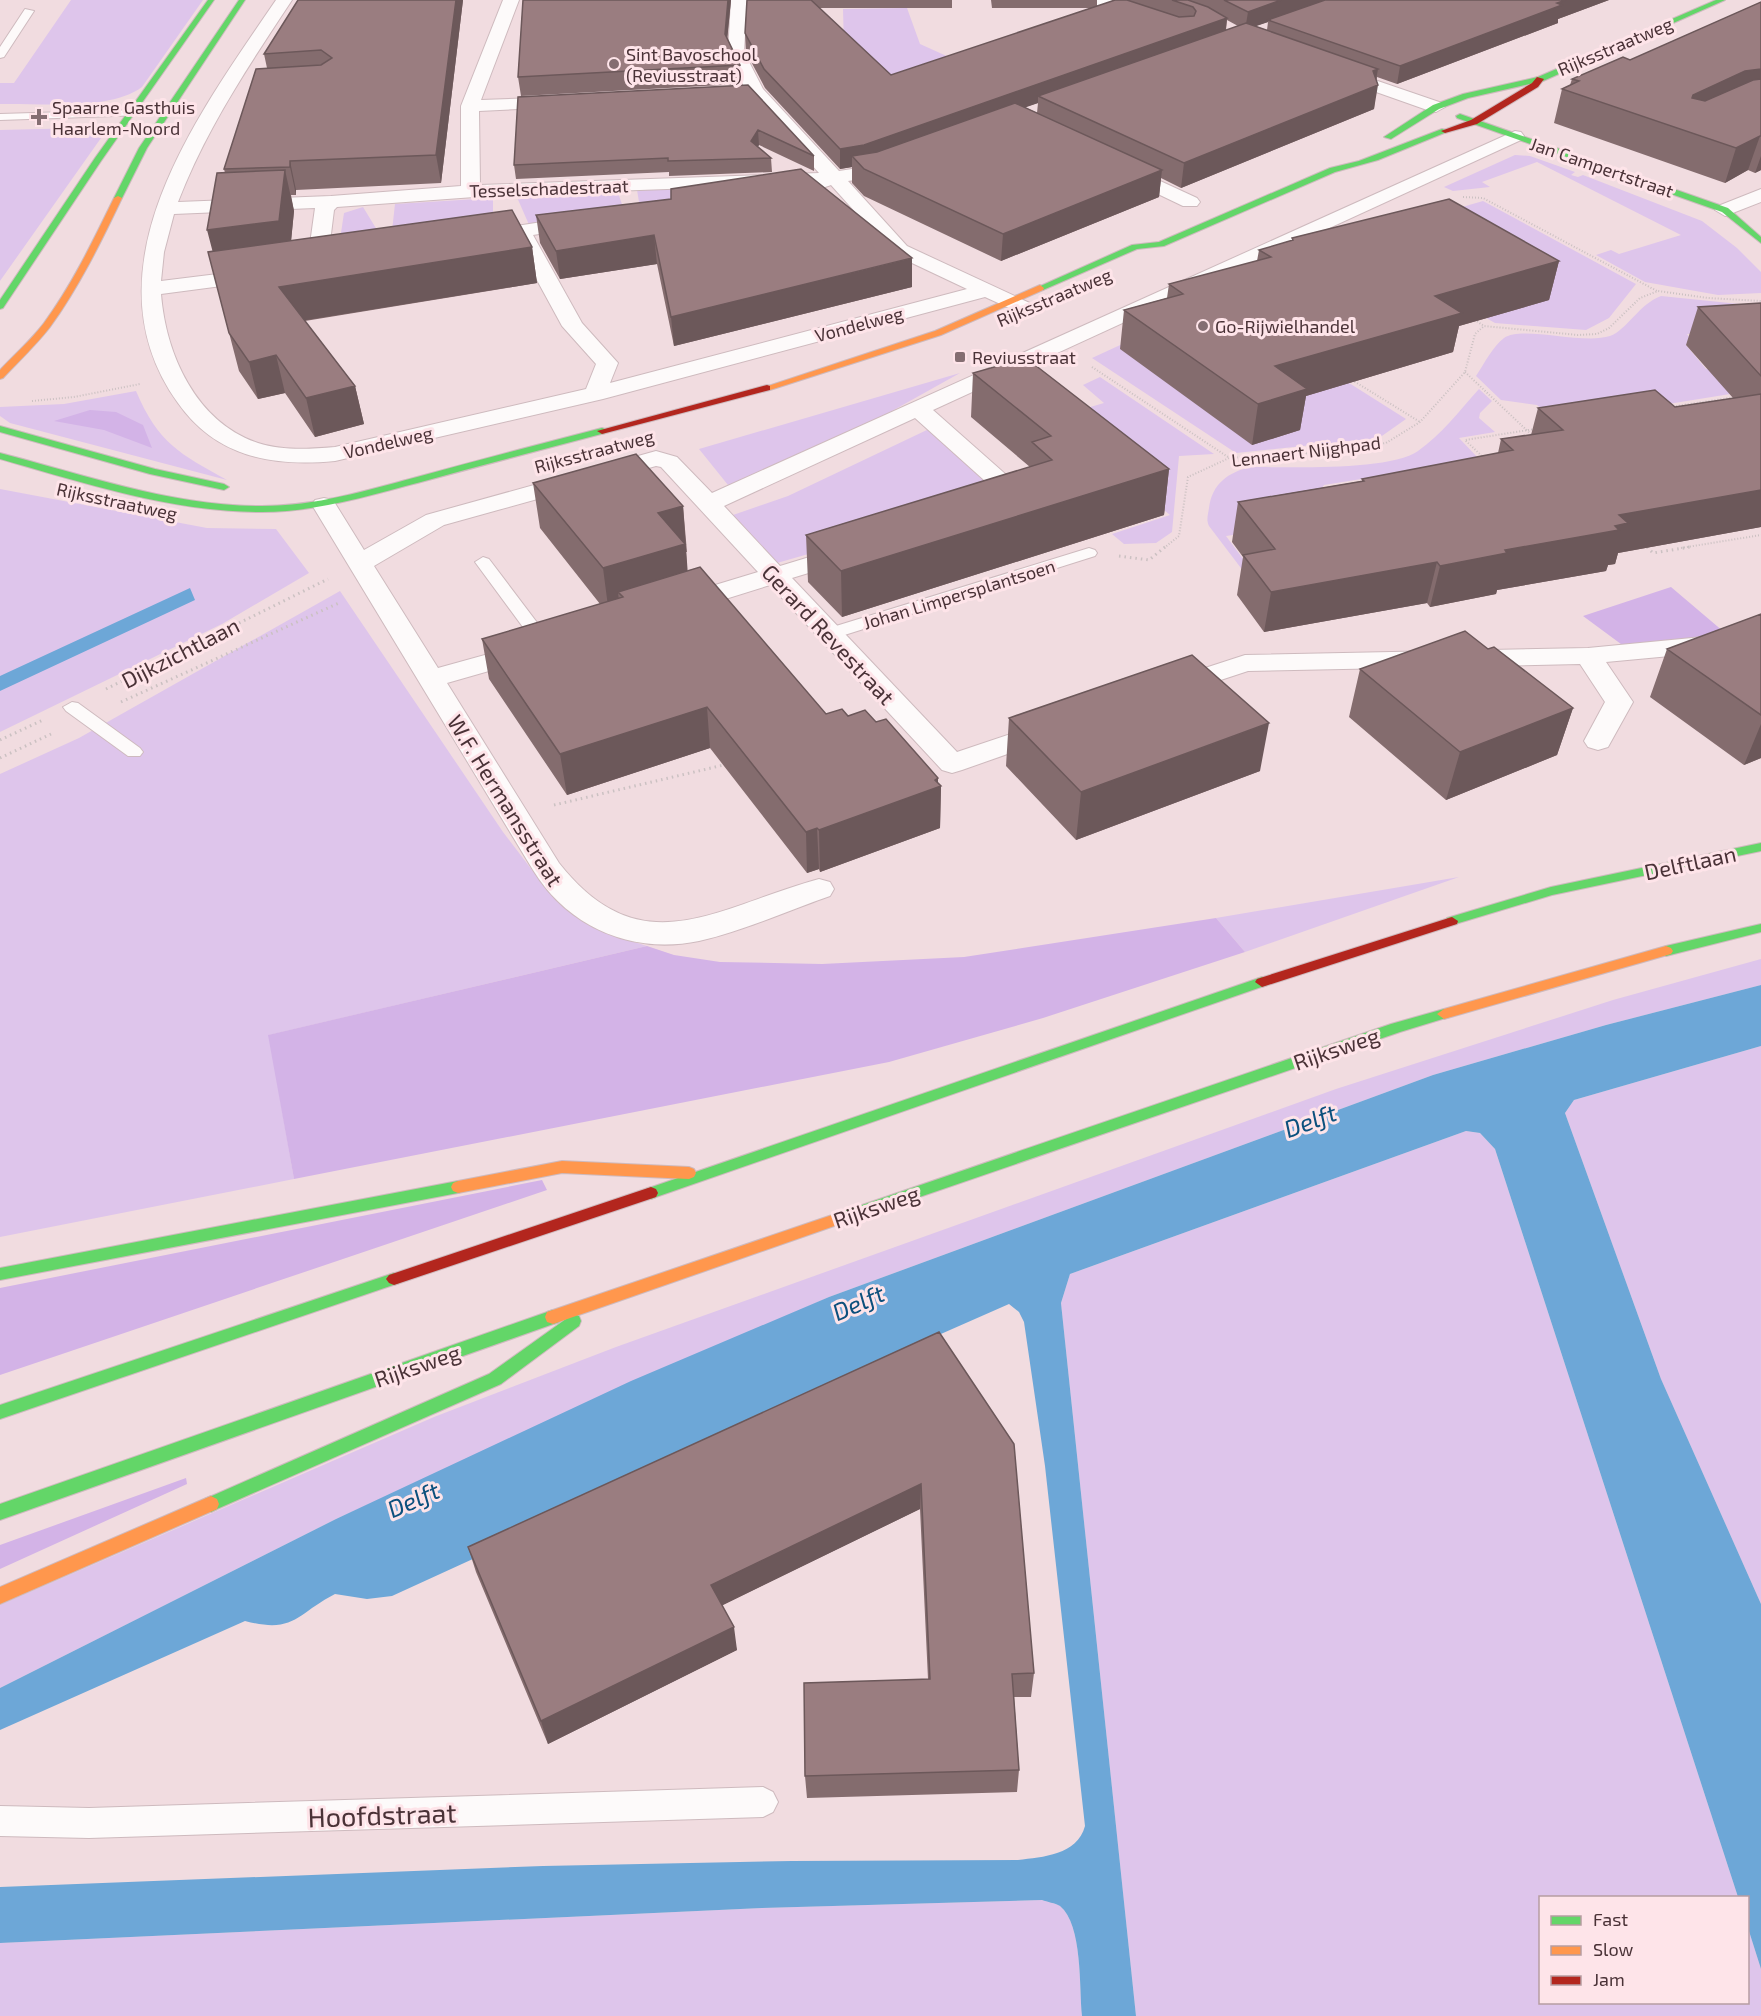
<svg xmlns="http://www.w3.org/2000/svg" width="1761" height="2016" font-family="'Exo 2',sans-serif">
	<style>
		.green { fill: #dec5eb }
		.forest { fill: #d3b3e7 }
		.water { fill: #6da7d7 }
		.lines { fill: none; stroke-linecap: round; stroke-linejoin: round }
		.lane-casing { stroke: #cebabe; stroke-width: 2 }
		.street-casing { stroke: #cebabe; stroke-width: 2 }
		.fast-casing { stroke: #cebabe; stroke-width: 2 }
		.slow-casing { stroke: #cebabe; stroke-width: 2 }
		.jam-casing { stroke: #cebabe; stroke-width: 2 }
		.path-far1 { stroke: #cbc1c2; stroke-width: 2; stroke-dasharray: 1 2; stroke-linecap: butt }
		.path { stroke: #cbc1c2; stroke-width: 3; stroke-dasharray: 1.5 4; stroke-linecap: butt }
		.lane { fill: #fdfafa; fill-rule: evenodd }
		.street { fill: #fdfafa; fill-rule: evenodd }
		.fast { fill: #63d668; fill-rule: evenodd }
		.slow { fill: #ff974d; fill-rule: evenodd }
		.jam { fill: #b3261e; fill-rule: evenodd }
		.wall { fill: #846c6e; fill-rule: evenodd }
		.shaded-wall { fill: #6c585a }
		.building { fill: #9a7d80; stroke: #6c585a; stroke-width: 1.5 }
		.poi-dot { fill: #846e72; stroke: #fee4e9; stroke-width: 2 }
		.labels { text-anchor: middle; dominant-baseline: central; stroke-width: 6; stroke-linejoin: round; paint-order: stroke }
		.far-street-label { font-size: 18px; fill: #4a3237; stroke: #fee4e9 }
		.far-poi-label { font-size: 18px; fill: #4a3237; stroke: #fee4e9; text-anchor: start }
		.street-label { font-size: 22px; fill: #4a3237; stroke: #fee4e9 }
		.water-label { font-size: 24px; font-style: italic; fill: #0c507d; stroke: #fee4e9 }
		.near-street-label { font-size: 27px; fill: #4a3237; stroke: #fee4e9 }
	</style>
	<rect width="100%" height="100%" fill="#f1dce0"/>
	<path class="green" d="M71,0H203L142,87C110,111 40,103 0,104V83H14Z
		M907,8L920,44L971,67L899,93L844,48L843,9Z
		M81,128L95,131L101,138L0,281V130Z
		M1515,155L1530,156L1575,172L1571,175L1578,177L1583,175L1702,221L1737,248L1761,272V293L1718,295L1645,282L1596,255L1611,250L1619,254L1681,235L1537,162L1482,182L1490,187L1453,191L1444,187Z
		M728,188L640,208L637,190Z
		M617,190L624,210L530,227L516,195Z
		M493,198V226L392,231L395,204Z
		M1483,201L1636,284L1609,318L1586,330L1495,323L1348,240Z
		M363,207L385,243L339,246L344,213Z
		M1661,296L1749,305L1761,330L1687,334L1694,344L1686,345L1706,369L1759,366L1761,389L1557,422L1537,405L1501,400L1476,376C1484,364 1493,346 1504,338C1522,325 1582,345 1610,336C1627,330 1639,304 1661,296Z
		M1218,300L1406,419L1379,438L1236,453L1092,358Z
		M960,373L883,416L748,480L728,485L699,449Z
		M1100,377L1214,454L1179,456L1172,532L1156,543L1124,544L1112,534L1170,515L1053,418L1104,403L1083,385Z
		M1479,389L1492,401L1480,413L1479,418L1495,432L1459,438L1480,460L1324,485L1322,488L1327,494L1280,528L1226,536L1258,579L1250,580L1209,526C1206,520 1208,515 1209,508C1212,484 1228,472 1251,467C1287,467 1391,471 1418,451C1441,435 1460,410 1479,389Z
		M136,391C158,443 180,454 227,480L10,423L0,416V407L64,404Z
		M929,429L1004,498L777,563L733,515L788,496Z
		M0,489L207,528L276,529L309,573L222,624L0,732Z
		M340,591L503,832L548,891L584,922L615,936L647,946L269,1035L294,1179L0,1237V774L79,738Z
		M1459,877L1245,952L1216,918Z
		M1761,959V985L1606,1025L1433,1075L829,1297L336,1519L0,1688V1605L434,1417L616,1347L1336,1089L1613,1000Z
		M1761,1046V1604L1661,1379L1565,1113L1574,1100Z
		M1466,1131L1480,1133L1495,1149L1738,1897L1540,1898V2002H1748V1928L1761,1969V2016H1136L1061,1303L1070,1274Z
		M1042,1900C1047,1902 1055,1903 1060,1906C1083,1925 1079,1988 1082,2016H0V1943L762,1908Z"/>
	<path class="forest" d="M90,410L116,412L143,425L152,448L104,430L54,421Z
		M1671,587L1724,632L1712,640L1625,647L1583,616Z
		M1216,918L1245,952L1043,1018L889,1062L294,1179L268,1035L647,946L674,955L720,962L822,964L964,957Z
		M542,1180L547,1190L0,1375V1288Z
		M186,1478L187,1484L0,1569V1545Z"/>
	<path class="water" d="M190,588L195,600L0,691V676Z
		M1761,985V1046L1574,1100L1565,1113L1661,1379L1761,1604V1969L1748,1928V1898L1738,1897L1495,1149L1480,1133L1466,1131L1070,1274L1061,1303L1136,2016H1082C1079,1988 1083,1925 1060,1906C1055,1903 1047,1902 1042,1900L762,1908L0,1943V1887L543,1866L792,1861L1018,1860C1043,1857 1077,1855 1085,1826L1045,1466L1024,1322L1019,1312L1009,1304L900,1352L611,1496L392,1596L367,1599L335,1594C296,1614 295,1634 245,1621L0,1730V1688L336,1519L631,1381L829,1297L1433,1075L1606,1025Z"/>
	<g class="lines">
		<g class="lane-casing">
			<path id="lane" d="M25,9L34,11L4,57L0,58V47Z
				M167,109L171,110V114L0,120V114Z
				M1089,548L1095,550L1097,553L1095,556L835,638L829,639L821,634L823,630Z
				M483,557L489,559L551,641L554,645L551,649H539L475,562Z
				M72,702L78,703L140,748L143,752L140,756H128L66,711L63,707Z
				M763,1787L773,1792L778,1802L773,1812L763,1817L89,1838L0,1836V1806L89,1808Z"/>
		</g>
		<g class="street-casing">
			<path id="street" d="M276,0H292C249,65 206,129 178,202L331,196L461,186V106L503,0H519L481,100L561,97L570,102L561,107L479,111L480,185L819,173L746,91L728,52L731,0H747L744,52L763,89L839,171L865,167L896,156L905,162C895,176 864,179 848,181L907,246L1034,305L1038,309L1034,313H1020L985,297L603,399L335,461C272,467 216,457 178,403C81,268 200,112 276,0ZM780,185L768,188L765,192C774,205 817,190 831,185L893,254L967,289L610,383L618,363L582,323L533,235L588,226L591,222L588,218L581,216L478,232L471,234L468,238L471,242L478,244L514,238L562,326L596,364L586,389L335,447C310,449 282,451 258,443C196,422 166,355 161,294L259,281L266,279L269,275L266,271L259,269L161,281L164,252L174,214L315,208L309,251C321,268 332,268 351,263L354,259L351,255L334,254L329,250L334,210L337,207L502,195Z
				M1087,0H1111L1153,14L1155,17L1153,20H1141L1089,3Z
				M1334,66L1442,103L1445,107L1436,112L1430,111L1328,75L1325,71L1328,67Z
				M1515,131L1521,132L1524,136L1521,140L933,410L1030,496L1033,501C1027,511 1013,512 1002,509L999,504L1004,498L915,418L724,506L780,566L849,545L858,548L862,553L858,558L792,578L957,752L1049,721L1059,724L1063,730L1059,736L962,770L952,773L942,770L770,585L687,611L678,613L669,611L665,605L669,599L758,572L661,467L656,466L444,525L374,566L438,668L528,643L538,645L541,651L538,657L447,683L559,863C642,968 716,907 819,879L830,882L834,889L830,896C787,911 743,931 699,941C632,955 568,927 533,870L312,505L315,500L324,498L333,500L364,550L426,515L656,451L677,457L712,493Z
				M1119,162L1197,198L1200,202L1197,206H1183L1112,172L1110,168Z
				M1761,189V202L1725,216L1715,210L1718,206Z
				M1761,625V641L1713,652L1606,662L1633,702L1608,747L1598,750L1588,747L1584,741L1605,702L1580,664L1248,671L1172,696L1162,694L1158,688L1162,682L1245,655L1588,648L1713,636Z"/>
		</g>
		<g class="fast-casing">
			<path id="fast" d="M208,0H214L101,161L3,308L0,309V300L95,158Z
				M239,0H245L147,148L122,198L115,200L114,198L139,148Z
				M1716,0H1725L1543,81L1468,98L1439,109L1391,139L1384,137L1433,105L1463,94L1538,77Z
				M1460,114L1728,208L1761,237V243L1722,212L1457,118L1456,116Z
				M1442,129L1449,131L1378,160L1335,172L1164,246L1137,249L1043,290L1036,288L1132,245L1159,242L1330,168L1359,161Z
				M0,426L155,469L224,484L229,487L224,490L150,474L0,432Z
				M602,428L605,429V433C544,449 483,465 421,482C367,496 314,513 257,512C169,511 84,483 0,459V453C85,475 169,505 257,506C313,507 364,491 417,477C479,460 540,444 602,428Z
				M1761,843V851L1552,895L1452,925L1446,921L1447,918L1551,887Z
				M1761,924V932L1666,956L1659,951L1666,946Z
				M1262,977L1267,979L1269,982L1267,985L656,1197L651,1199L646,1197L644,1193L646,1189Z
				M1444,1009L1451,1014L1449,1017L1400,1032L835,1226L830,1224L828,1220L830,1216L1391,1024Z
				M458,1181L463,1183L465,1187L463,1191L458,1193L0,1280V1268Z
				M394,1273L399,1275L402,1279L399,1283L0,1419V1405Z
				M553,1310L559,1312L561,1317L559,1322L0,1520V1504Z
				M573,1314L579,1316L581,1321L579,1326L501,1384L217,1509L211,1512L205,1509L203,1504L205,1499L489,1374Z"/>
		</g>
		<g class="slow-casing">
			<path id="slow" d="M118,196L122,198C101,242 79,287 50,327C36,345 19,361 3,378L0,379V370C14,355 31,340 44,323C72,285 93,241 114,198Z
				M1040,285L1044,288L1043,290L941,335L770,390L762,388L935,331Z
				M1666,946L1671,948L1673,951L1671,954L1444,1019L1437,1014L1444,1009Z
				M562,1161L689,1167L694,1169L696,1173L694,1177L689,1179L562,1173L458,1193L453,1191L451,1187L453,1183L458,1181Z
				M835,1214L840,1216L842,1220L840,1224L553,1324L547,1322L545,1317L547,1312Z
				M211,1496L217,1499L219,1504L217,1509L0,1604V1587Z"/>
		</g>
		<g class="jam-casing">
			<path id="jam" d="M1537,77L1544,79L1538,87L1477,124L1445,133L1441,131L1471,120L1532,83Z
				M767,385L770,386V390L602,434L597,431Z
				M1452,917L1458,921L1457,924L1262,987L1255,982L1257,979Z
				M651,1187L656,1189L658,1193L656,1197L394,1285L389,1283L386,1279L389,1275Z"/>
		</g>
		<path class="path-far1" d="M1463,197L1483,198L1657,291
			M1472,318L1484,326
			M1092,367L1228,457
			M1465,372L1534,437
			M1352,380L1420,422
			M32,401L74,397L140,384
			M1670,407L1736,397
			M1484,458L1465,440L1535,429
			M1646,546L1648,548
			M1164,548L1179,536L1188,477L1229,458L1310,453L1386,443L1420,422L1465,372L1475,334L1484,326L1578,335L1597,334L1609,328L1640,298L1658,291L1708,298L1761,301
			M1681,548L1761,535"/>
		<path class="path" d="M1647,547L1653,553L1690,547
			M1119,556L1149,560L1165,547
			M106,689L328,579
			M121,702L341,602
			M0,740L43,720
			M0,758L51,734
			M554,805L728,764"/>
		<use href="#lane" class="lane"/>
		<use href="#street" class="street"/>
		<use href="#fast" class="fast"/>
		<use href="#slow" class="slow"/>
		<use href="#jam" class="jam"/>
	</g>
	<path class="wall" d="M463,0L441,183L296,190V195H291L294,211L291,241L532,247L537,283L305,321L355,386L364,424L315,437L285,393L258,399L239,371L208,252L213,251L225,173L224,169L267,68L264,54Z
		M523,0H731L727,39L740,65L741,84L521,96L518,77Z
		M747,0H952V8H819L891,75L1091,8H992L991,0H1097V6L1115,0H1609L1558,19V23L1397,84L1377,77L1374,109L1181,188L1161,178L1159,197L1001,261L864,196L852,183V167L840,169L765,88L746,52L745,33ZM1227,20L1238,26L1226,30ZM1268,22L1267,30L1255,26ZM1038,103L1037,113L1025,107Z
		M1761,2V170L1755,173L1748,170L1725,183L1554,123L1562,89L1570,85L1572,79L1630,60Z
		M748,85L814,156V171L759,145L757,147L771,158L772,172L669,176V172L516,179L514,165Z
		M536,215L912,287L674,346L657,264L560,279L540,243Z
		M1292,238L1559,261L1549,300L1459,326L1453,352L1306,396L1300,430L1252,445L1120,349L1124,310L1167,298L1169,284L1257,261L1259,250L1292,241Z
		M1761,303V527L1618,553L1615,564L1608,565L1606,571L1497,590L1496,594L1430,607L1427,603L1264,632L1237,595L1243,557L1232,542L1238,502L1362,481V479L1498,453L1501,439L1531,435L1538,408L1675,407L1733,398L1686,345L1698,307Z
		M973,373L1169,469L1164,515L842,617L808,582L806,535L1030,467L971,417Z
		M533,483L683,506L687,552H686L687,571L826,714L848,716L876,722L938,783L941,786L940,828L820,872L819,869L807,873L710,748L567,795L489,679L482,639L600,604L540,528Z
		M1761,614V758L1744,765L1650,697L1667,649Z
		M1488,649L1573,708L1557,755L1446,800L1349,717L1360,669Z
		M1009,718L1260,771L1076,840L1006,766Z
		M939,1332L1034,1673L1031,1697H1014L1019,1770L1017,1792L807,1798L805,1776L928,1679L920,1509L722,1605L737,1650L548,1744L476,1572L468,1547Z"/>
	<path class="shaded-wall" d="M456,0H463L441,183L436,155Z
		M728,0H731L726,52L725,34Z
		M1281,0H1329L1268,20V22L1245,30L1248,12Z
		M1566,0H1609L1558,19V23L1397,84L1400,66Z
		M1227,18L1225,36L1038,96V103L864,165L852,156V167L840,169V149Z
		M1378,69L1375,86L1378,85L1374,109L1181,188L1184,163Z
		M1761,69V101L1683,129L1693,95L1745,71Z
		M758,130L759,145L752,156L751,141Z
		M1760,136L1748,170L1725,183L1736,148Z
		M1761,156V170L1755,173Z
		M290,161L296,190V195L290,167Z
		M285,170L294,211L289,262L218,272L207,230Z
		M1162,170L1159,197L1001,261L1003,234Z
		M654,235L657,264L560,279L556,251Z
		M532,247L537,283L288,323L279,287Z
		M912,258V287L674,346L671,317Z
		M1559,261L1549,300L1459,326L1453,352L1306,396L1300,430L1252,445L1258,404L1275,366L1435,296Z
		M276,355L285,393L258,399L249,362Z
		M355,386L364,424L315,437L306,398Z
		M1169,469L1164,515L842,617L841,571Z
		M1761,490V527L1618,553L1615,564L1608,565L1606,571L1497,590L1496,594L1430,607L1440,566L1505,550L1619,515Z
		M683,506L689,590L623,597L618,592L620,611L609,614L603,568L658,513Z
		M1437,562L1427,603L1264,632L1271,592Z
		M707,707L710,748L567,795L560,754Z
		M1573,708L1557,755L1446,800L1460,752Z
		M1269,723L1260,771L1076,840L1081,792Z
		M1761,724V758L1744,765Z
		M938,778V787L941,786L940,828L820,872L819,830Z
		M817,828L819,869L807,873L806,832Z
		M921,1484L920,1509L715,1609L711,1585Z
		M734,1627L737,1650L548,1744L541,1721Z"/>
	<path class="building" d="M298,0H456L436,155L290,161V167L224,169L256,69L321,65L332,58L321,50L264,54Z
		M523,0H728L725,34L740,65L518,77Z
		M747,0H811L891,75L1115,0H1127L1179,17L1194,16L1196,11L1193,7L1172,0H1188L1208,7L1227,18L864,145L840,149L764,69L745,33Z
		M1224,0H1281L1248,12Z
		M1325,0H1566L1557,3L1562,5L1400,66L1268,20Z
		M1761,2V69L1745,71L1693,95L1692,98L1705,101L1753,80L1761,79V136H1760L1736,148L1562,89L1579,81L1572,79L1623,57L1630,60Z
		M1246,23L1378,69L1373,71L1378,85L1184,163L1038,96Z
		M748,85L814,156L758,130L751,141L771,158L668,161V158L514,165L518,97Z
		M1015,103L1162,170L1003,234L864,169L852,156L877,152Z
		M801,169L912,258L671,317L654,235L556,251L536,215L671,199V189Z
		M285,170L279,221L207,230L217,173Z
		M1449,199L1559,261L1435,296L1462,313L1275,366L1307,389L1258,404L1124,310L1183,294L1169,284L1271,257L1259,250L1293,240L1292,238Z
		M512,210L532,247L279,287L355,386L306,398L276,355L249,362L229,333L208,252Z
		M1761,303V376L1698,307Z
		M1026,358L1169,469L841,571L806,535L1052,460L1032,442L1051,436L973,373Z
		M1655,390L1675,407L1761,394V490L1619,515L1628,523L1615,526L1619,530L1505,550L1507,553L1440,566L1437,562L1271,592L1243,555L1275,549L1238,502L1364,481L1362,479L1513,450L1501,439L1563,430L1538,408Z
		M636,454L683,506L658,513L685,544L603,568L533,483Z
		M700,567L826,714L842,709L848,716L865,710L876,722L886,719L938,778L935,780L941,786L819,830L817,828L806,832L707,707L560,754L482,639L623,597L618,592Z
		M1761,614V715L1667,649Z
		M1465,631L1488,649L1494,647L1573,708L1460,752L1360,669Z
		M1192,655L1269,723L1081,792L1009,718Z
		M939,1332L1014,1444L1034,1673L1012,1674L1019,1770L805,1776L804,1683L930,1679L921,1484L711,1585L734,1627L541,1721L468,1547Z"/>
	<g class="poi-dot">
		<circle cx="614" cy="64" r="6"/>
		<path d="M36 108h6v6h6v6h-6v6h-6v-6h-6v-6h6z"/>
		<circle cx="1203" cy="326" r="6"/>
		<rect x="954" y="351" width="12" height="12" rx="3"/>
	</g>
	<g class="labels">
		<g class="far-street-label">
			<text transform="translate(1615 46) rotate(-23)">Rijksstraatweg</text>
			<text transform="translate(1602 167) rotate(19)">Jan Campertstraat</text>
			<text transform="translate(549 188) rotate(-2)">Tesselschadestraat</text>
			<text transform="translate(1054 297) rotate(-23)">Rijksstraatweg</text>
			<text transform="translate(859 324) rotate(-15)">Vondelweg</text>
			<text transform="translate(388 442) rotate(-13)">Vondelweg</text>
			<text transform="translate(594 451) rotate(-15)">Rijksstraatweg</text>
			<text transform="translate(1306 451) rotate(-7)">Lennaert Nijghpad</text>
			<text transform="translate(117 501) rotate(12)">Rijksstraatweg</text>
			<text transform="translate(959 594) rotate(-17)">Johan Limpersplantsoen</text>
		</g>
		<g class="far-poi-label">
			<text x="626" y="54">Sint Bavoschool<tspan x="626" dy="21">(Reviusstraat)</tspan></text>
			<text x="52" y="107">Spaarne Gasthuis<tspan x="52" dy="21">Haarlem-Noord</tspan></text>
			<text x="1215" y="326">Go-Rijwielhandel</text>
			<text x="972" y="357">Reviusstraat</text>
		</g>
		<g class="street-label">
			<text transform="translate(829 634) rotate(47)">Gerard Revestraat</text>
			<text transform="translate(180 652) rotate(-27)">Dijkzichtlaan</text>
			<text transform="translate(506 800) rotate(58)">W.F. Hermansstraat</text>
			<text transform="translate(1690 862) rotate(-12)">Delftlaan</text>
			<text transform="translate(1336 1048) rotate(-19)">Rijksweg</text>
			<text transform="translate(876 1206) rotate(-19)">Rijksweg</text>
			<text transform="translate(417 1365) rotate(-19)">Rijksweg</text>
		</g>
		<g class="water-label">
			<text transform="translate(1310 1120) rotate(-20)">Delft</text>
			<text transform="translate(858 1302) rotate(-24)">Delft</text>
			<text transform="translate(413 1499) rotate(-24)">Delft</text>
		</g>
		<g class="near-street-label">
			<text transform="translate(382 1814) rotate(-2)">Hoofdstraat</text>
		</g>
	</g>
	<rect x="1539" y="1896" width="210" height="108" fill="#fee4e9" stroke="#b69da2" stroke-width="1.5"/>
	<rect x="1551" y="1916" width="30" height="9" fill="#63d668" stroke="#b69da2" stroke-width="1.5"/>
	<text x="1593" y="1926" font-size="18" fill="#4a3237">Fast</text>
	<rect x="1551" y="1946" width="30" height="9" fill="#ff974d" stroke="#b69da2" stroke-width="1.5"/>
	<text x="1593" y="1956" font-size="18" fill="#4a3237">Slow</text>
	<rect x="1551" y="1976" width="30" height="9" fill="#b3261e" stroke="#b69da2" stroke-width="1.5"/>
	<text x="1593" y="1986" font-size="18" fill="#4a3237">Jam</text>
</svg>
